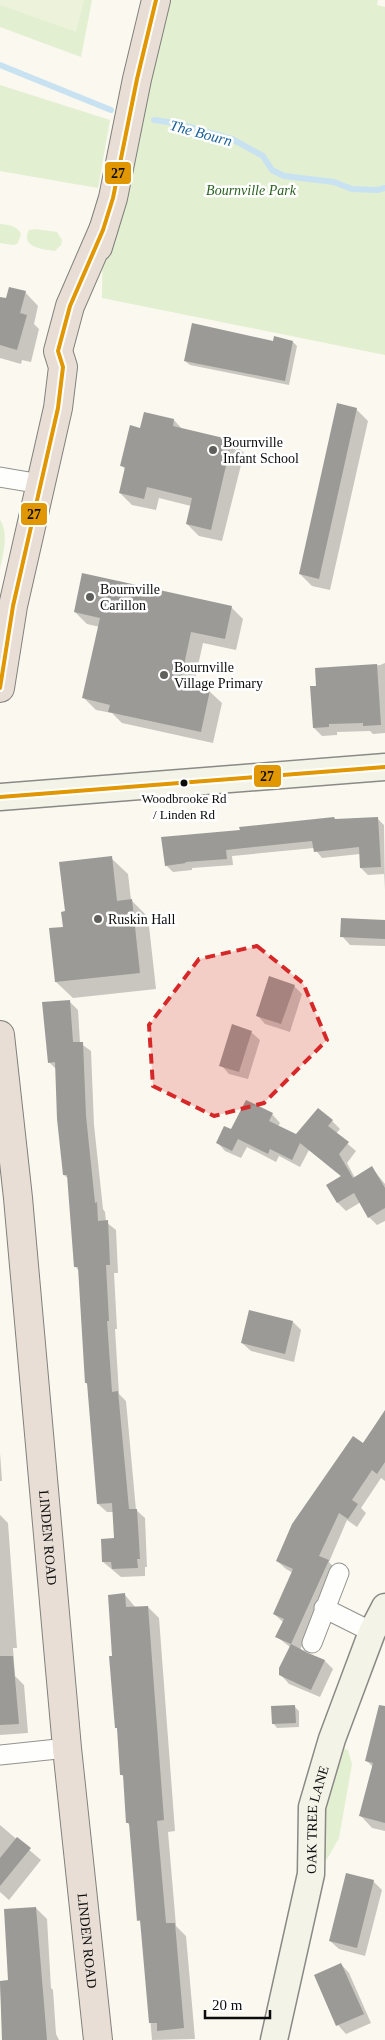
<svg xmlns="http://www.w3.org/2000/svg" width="385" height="2040" font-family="'Times New Roman',serif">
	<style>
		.green { fill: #e2efd0 }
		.pitch { fill: #ecf3da }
		.shadow { fill: #0003 }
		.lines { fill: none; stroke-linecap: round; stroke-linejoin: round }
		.stream { stroke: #c8e2f2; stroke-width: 6 }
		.building { fill: #9c9a96 }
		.street-casing { stroke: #93928e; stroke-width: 21 }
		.secondary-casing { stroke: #8a8985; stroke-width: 29 }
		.highway-casing { stroke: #80807c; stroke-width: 30 }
		.street { stroke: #fefefd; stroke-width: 19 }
		.secondary { stroke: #f4f3e8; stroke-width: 26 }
		.highway { stroke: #e8ded5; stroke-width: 28 }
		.bus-1-casing { stroke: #fff; stroke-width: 8 }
		.bus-1 { stroke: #e09701; stroke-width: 4 }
		.marked { fill: #d62828; fill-opacity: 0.2; stroke: #d62828; stroke-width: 4; stroke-dasharray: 10 6; stroke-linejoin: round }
		.poi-dot { fill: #5f5f5b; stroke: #fff; stroke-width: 2 }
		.bus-dot { fill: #0c0c0c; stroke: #fff; stroke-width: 2 }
		.labels { text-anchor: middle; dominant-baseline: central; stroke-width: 5; stroke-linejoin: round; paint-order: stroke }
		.bus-label { font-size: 13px; fill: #0c0c0c; stroke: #fff }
		.park-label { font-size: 14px; font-style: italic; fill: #2a611f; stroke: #fff }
		.poi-label { font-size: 14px; fill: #0c0c0c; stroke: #fff; text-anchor: start }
		.street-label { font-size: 14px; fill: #0c0c0c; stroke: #fff }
		.water-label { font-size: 15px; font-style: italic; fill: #195e99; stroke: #fff }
		.line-badge { stroke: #fff; stroke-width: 2 }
		.pale-badge-label { font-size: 14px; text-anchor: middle; font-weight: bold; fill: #111 }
	</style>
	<rect width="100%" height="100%" fill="#faf8ef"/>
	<path class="green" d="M0,0H92L81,57L0,27Z
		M156,0H378L377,5L385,7V355L102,298L103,230Z
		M0,85L110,120L98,188L0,171Z
		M0,224C9,225 16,225 21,234L18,243L14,245L0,243Z
		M35,229L57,232L62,240L61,245L55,251C43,249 20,248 29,230Z
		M0,520C9,532 3,555 0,569Z
		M333,1743L348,1750L352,1764L339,1838L327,1859L313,1870Z"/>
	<path class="pitch" d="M0,0H84L76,32L0,5Z"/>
	<path class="shadow" d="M25,292L38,306L34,324L39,329L31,362L22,360L21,364L0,358V298L7,300Z
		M293,342L297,346L289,385L190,365L185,361Z
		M356,409L368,421L330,590L312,586L300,574Z
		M174,420L183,430L232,441L244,453L222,541L199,536L187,524L191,506L159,498L156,510L132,505L120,493L126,470L121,465L141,429Z
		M231,607L243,619L236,650L203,643L193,688L210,692L222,703L213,743L122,723L112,713L96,710L84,698L100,627L87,624L75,612Z
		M385,663V733L373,734L370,731L337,732V735L322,736L314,728L317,687L316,669L380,665Z
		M377,818L384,825L385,890L384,874L368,875L361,868L360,854L322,858L314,848L232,856L233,865L192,868V870L173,872L166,865L336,821Z
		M111,858L128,874L131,900L148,917L156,989L73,998L56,982L66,912Z
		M385,921V946L350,945L342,936Z
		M294,986L302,994L290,1032L265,1024L257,1015Z
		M69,1001L78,1010L80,1043L91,1051L94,1125L103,1209L105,1212L106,1222L116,1230L118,1273H114L117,1329H115L119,1394L126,1401L136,1510L145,1518L147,1567H145V1576L121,1577L103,1562L116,1539L114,1512H107L98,1504L88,1385L86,1383L79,1271L75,1266L69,1179L64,1175L56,1069L49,1062Z
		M251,1032L260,1040L248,1079L229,1074L221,1065Z
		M272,1114L280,1123L278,1127L297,1136L332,1121L340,1129L336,1134L356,1151L347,1163L355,1178L372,1168L385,1184V1221L377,1225L369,1217L361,1202L346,1211L338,1203L328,1186L342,1177L309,1150L300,1167L279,1156L276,1162L247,1147L241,1158L225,1151L217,1142L232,1131Z
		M293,1322L301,1330L294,1362L251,1351L242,1343Z
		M385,1413V1481L381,1478L361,1508L366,1513L357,1527L347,1520L329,1562L336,1570L300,1650L325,1661L333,1669L320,1697L289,1684L281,1675L290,1647L277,1637L283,1622L274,1614L293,1573L286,1569L277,1561Z
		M0,1453L2,1481H0Z
		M0,1515L8,1523L17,1648H13L15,1676L24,1685L28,1733L0,1735Z
		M125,1595L136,1608L148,1607L159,1618L175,1831L168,1832L176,1926L186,1936L195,2039L152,2040L142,1923L138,1920L130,1826L127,1822L125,1778L121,1774L119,1730L117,1728L113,1657Z
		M294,1706L299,1711V1727L277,1728L273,1723Z
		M385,1713V1831L372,1828L361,1816L373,1767L366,1760Z
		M0,1825L41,1860L9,1900L0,1892Z
		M373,1881L382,1890L365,1956L339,1949L330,1941Z
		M36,1908L47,1919L51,1988L53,1990L56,2034L59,2040H3L0,1982H9Z
		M341,1964L349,1973L371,2023L346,2034L338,2025L315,1975Z"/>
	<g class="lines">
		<path class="stream" d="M0,65L111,110
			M154,120L175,123L232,139L263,156L272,170L284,176L334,182L352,189L377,190L385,188"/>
	</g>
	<path class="building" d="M9,287L26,291L20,313L27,315L17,350L0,345V297L6,298Z
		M192,323L273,341L274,336L293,341L285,381L184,361Z
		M337,403L357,408L319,579L299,574Z
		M144,412L174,419L173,426L232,440L211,530L186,524L192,498L147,487L144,499L119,493L125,467L120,466L130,425L140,428Z
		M82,573L232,606L225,639L191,632L180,684L210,690L201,732L108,712L110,705L82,698L100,618L74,612Z
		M377,664L381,725L363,726V723L329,724V727L313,728L310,686H316L315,668Z
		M334,817L335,819L378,817L381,867L360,868L359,847L314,852L312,841L226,850L227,859L185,862L186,863L165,866L161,837L240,830L239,827Z
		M112,856L117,901L132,899L140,973L55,982L49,928L63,927L61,912L65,911L59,862Z
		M341,918L385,920V939L340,937Z
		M269,976L295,985L281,1024L256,1016Z
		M70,1000L73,1042H83L86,1116L95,1203L97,1202L98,1221L108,1220L110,1265H106L109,1321H107L112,1392L118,1391L129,1509H137L140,1559H137L138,1568L112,1569L111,1562H102L101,1539L114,1538L112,1503L97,1504L87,1383H85L78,1267H74L67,1175H63L57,1119L55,1062L48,1063L42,1002Z
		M232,1024L252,1031L239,1072L219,1066Z
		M246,1100L273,1113L269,1121L296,1134L318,1108L333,1120L328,1126L349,1142L339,1154L353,1178L372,1166L385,1188V1208L368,1218L354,1193L337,1203L326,1185L341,1176L300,1143L292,1160L270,1149L268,1154L238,1139L232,1151L216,1143L224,1126L231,1129Z
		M249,1310L293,1321L285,1354L241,1343Z
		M385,1410V1462L377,1474L372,1470L352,1500L358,1504L348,1519L339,1513L319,1556L329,1560L291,1644L275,1637L284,1619L273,1614L293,1569L276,1561L292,1524L353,1436L363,1443Z
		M125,1593L126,1607L148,1606L164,1820L157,1821L166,1923H175L184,2028L157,2031V2023H149L140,1920L137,1921L129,1823H126L123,1775H120L117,1728H115L109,1656H112L108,1595Z
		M291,1644L308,1653L325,1660L311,1690L279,1675V1668Z
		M0,1656H13L19,1724L0,1725Z
		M295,1705L296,1723L272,1724L271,1706Z
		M379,1705L385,1706V1823L359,1816L373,1763L365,1761Z
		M17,1837L31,1848L0,1886V1858Z
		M346,1873L374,1880L357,1948L329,1941Z
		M36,1907L47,2040H2L0,1981L8,1980L4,1909Z
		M341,1963L364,2014L336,2026L314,1975Z"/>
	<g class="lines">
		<g class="street-casing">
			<path id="street" d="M0,477L41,484
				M324,1608L372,1632
				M312,1643L339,1573
				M0,1755L67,1748"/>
		</g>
		<g class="secondary-casing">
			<g id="secondary">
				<path d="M0,797L385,767"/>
				<path id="s1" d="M274,2040L311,1874L312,1807L332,1739L372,1632L385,1607"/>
			</g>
		</g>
		<g class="highway-casing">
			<g id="highway">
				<path d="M98,247L113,198L137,79L156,0"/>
				<path d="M0,688L13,606L58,408L63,367L58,351L70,306L103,230"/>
				<path id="s2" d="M0,1035L18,1198L67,1748L98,2040"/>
			</g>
		</g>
		<use href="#street" class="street"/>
		<use href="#secondary" class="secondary"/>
		<use href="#highway" class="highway"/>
		<g class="bus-1-casing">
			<path id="bus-1" d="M0,688L13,606L58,408L63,367L58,351L70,306L103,230L113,198L137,79L156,0
				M0,797L385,767"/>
		</g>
		<use href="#bus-1" class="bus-1"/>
	</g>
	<path class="marked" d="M257,946L303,983L327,1040L264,1103L214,1116L153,1086L149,1025L199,959Z"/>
	<g class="poi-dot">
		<circle cx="213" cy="450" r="5"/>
		<circle cx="90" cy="597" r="5"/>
		<circle cx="164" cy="675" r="5"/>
		<circle cx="98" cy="919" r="5"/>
	</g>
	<circle class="bus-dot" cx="184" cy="783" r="4.5"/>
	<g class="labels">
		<g class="bus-label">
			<text x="184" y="798">Woodbrooke Rd<tspan x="184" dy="16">/ Linden Rd</tspan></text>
		</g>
		<g class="park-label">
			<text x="251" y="190">Bournville Park</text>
		</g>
		<g class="poi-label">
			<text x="223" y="442">Bournville<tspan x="223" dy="16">Infant School</tspan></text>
			<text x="100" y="589">Bournville<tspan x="100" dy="16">Carillon</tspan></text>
			<text x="174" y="667">Bournville<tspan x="174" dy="16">Village Primary</tspan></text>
			<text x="108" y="919">Ruskin Hall</text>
		</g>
		<g class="street-label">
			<text stroke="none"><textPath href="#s2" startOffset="505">LINDEN ROAD</textPath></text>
			<text stroke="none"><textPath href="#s1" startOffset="225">OAK TREE LANE</textPath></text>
			<text stroke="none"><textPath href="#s2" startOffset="910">LINDEN ROAD</textPath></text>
		</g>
		<g class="water-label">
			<text transform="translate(201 133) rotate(15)">The Bourn</text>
		</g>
	</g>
	<g class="line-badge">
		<rect x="104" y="161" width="28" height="24" rx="5" fill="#e09701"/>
		<rect x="20" y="502" width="28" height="24" rx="5" fill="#e09701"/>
		<rect x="253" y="764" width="29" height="24" rx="5" fill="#e09701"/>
	</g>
	<g class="pale-badge-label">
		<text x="118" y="178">27</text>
		<text x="34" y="519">27</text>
		<text x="267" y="781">27</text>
	</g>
	<path d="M205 2010v8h65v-8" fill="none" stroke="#0c0c0c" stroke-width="2.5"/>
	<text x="212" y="2010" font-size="15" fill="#0c0c0c" stroke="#ffffff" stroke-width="4" paint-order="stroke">20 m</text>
</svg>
